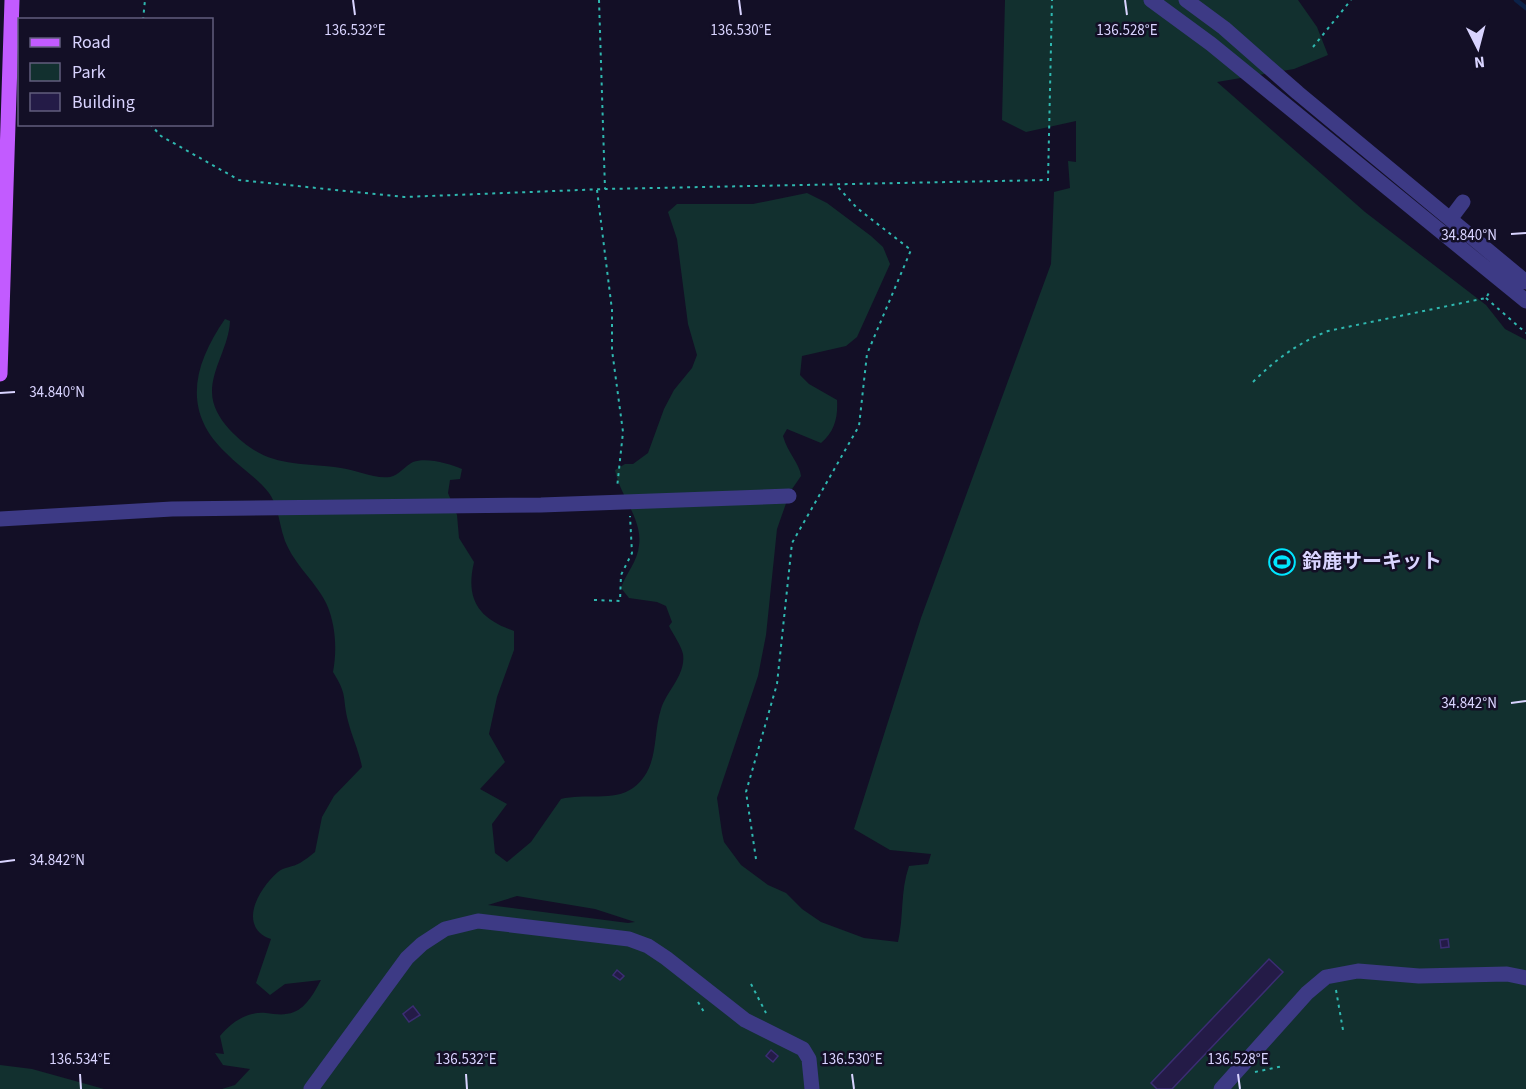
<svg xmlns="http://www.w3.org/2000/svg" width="1526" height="1089" font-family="'Source Sans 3','Noto Sans JP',sans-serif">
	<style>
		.green { fill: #12302f; fill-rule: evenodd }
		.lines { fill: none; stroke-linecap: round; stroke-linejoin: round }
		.stream { stroke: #0c2248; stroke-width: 4.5 }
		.building { fill: #241b47; stroke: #3b2d73; stroke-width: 1.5 }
		.path { stroke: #2fb8b0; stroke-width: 2; stroke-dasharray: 3 4.5; stroke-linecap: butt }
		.minor { stroke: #3d3a85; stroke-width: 15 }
		.major { stroke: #c25bff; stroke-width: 15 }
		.ticks { fill: none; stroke: #d9d4ff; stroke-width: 2 }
		.labels { text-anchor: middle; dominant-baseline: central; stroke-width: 5; stroke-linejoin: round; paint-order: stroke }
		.poi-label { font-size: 20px; font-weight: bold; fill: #d9d4ff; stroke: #130f26; text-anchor: start }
		.ticks-label { font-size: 15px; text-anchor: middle; fill: #d9d4ff; stroke: #130f26; stroke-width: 5; stroke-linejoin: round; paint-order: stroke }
	</style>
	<rect width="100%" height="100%" fill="#130f26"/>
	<path class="green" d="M1005,0H1298L1317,27L1328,55L1294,69L1217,82L1365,212L1486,305L1505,329L1526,340V1089H222L235,1085L250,1069L223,1065L215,1053L224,1054L220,1036C232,1022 247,1011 266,1013C275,1014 284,1016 294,1012C307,1007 315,991 321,980L285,984L270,995L256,983L271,939C237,927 258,889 278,872C284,867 293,867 300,863C305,860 310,856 315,852L322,817L334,796L362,767C359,751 352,737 348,721C342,696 348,696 333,672C337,651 336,626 327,605C318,584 295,566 285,541C279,525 279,507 269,493C258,478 239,467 226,453C181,411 194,364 225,319L230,321C229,346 212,368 212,392C212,406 220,419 229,429C267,469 292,461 341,468C357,470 373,479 390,477C399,475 405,466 413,462C427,457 450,464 462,469L460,479L450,480L448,493L457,515L459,538L474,562C465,600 479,619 514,631V650L497,697L489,734L505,762L480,789L507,804L492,824L495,853L507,862L531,842L561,799C583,793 614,802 633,788C660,768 652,737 661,709C667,690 686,675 683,654C681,645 673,634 669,626L672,622L666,606L657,602L629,598L621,588C626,573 638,561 639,545C643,520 619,494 615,470L625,464H633L648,453L664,409L674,390L692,368L697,355L688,324L677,239L668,212L677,204H753L807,193L827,203L871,236L883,247L890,264L857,337L846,346L802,356L800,375L809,384L837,400C838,417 835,431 821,443L787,429L783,436C787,452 800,464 801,476L790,492L777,529L766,635L758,676L717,798L722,833L724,842L741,865L768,885L786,893L802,909L821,922L864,938L898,942C904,917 900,892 909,866L928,864L931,854L890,850L854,829L921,618L1051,264L1054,192L1070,188L1068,161L1076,162V121L1026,132L1002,120ZM517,896L595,909L635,922L628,923L488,905Z
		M0,1065L32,1069L104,1089H0Z"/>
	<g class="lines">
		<path class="stream" d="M1516,0L1526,8"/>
	</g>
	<path class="building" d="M1448,939L1449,947L1441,948L1440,940Z
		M1269,959L1283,972L1172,1089H1157L1151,1083Z
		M617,970L624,976L620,980L613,975Z
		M413,1006L420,1015L409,1022L403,1014Z
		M771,1050L778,1056L773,1062L766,1056Z"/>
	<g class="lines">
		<path class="path" d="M599,0L605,189
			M143,20L145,0
			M1313,47L1351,0
			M150,124L161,136L239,180L404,197L605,189L1048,180L1052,0
			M597,190L612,310V350L623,432L617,488
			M1486,298L1526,333
			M1253,382C1276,359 1298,343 1328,331L1486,298L1490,291
			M594,600L620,601L621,575L632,553L630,516
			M756,859L746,792L777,684L792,543L859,426L867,354L911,250L857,208L836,185
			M751,984L766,1013
			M1336,990L1343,1030
			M698,1002L704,1012
			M1255,1072L1283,1066"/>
		<path class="minor" d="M1151,0L1211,44L1526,301
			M1186,0L1224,28L1298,93L1526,282
			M1451,218L1463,202
			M0,519L172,509L541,505L789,496
			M311,1089L407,958L422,944L445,929L478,921L629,939L648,946L666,958L745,1020L803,1049L809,1059L812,1089
			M1221,1089L1307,993L1326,977L1358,971L1419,976L1507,974L1526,978"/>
		<path class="major" d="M0,374L12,0"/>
	</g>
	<path class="ticks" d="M353,0L355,15M739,0L741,15M1125,0L1127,15M1511,234L1526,233M0,393L15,392M1511,703L1526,701M0,862L15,860M80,1074L81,1089M466,1074L467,1089M852,1074L854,1089M1238,1074L1240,1089"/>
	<defs>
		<g id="stadium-ring" transform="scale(1.35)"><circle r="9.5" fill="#130f26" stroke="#00e5ff" stroke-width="1.5"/><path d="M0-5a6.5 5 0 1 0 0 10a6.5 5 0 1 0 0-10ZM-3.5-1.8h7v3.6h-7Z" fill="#00e5ff"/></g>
	</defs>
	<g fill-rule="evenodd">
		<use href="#stadium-ring" x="1282" y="562"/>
	</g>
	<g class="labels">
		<g class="poi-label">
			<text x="1302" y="562">鈴鹿サーキット</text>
		</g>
	</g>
	<g class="ticks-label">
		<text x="355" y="35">136.532°E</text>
		<text x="741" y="35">136.530°E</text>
		<text x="1127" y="35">136.528°E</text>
		<text x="1469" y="240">34.840°N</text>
		<text x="57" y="397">34.840°N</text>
		<text x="1469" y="708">34.842°N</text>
		<text x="57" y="865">34.842°N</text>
		<text x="80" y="1064">136.534°E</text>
		<text x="466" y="1064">136.532°E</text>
		<text x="852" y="1064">136.530°E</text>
		<text x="1238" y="1064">136.528°E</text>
	</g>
	<rect x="18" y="18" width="195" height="108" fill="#130f26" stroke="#625e7d" stroke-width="1.5"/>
	<rect x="30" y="38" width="30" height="9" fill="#c25bff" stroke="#625e7d" stroke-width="1.5"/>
	<text x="72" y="48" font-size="18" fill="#d9d4ff">Road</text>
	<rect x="30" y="63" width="30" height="18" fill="#12302f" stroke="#625e7d" stroke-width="1.5"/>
	<text x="72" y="78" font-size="18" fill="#d9d4ff">Park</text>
	<rect x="30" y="93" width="30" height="18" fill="#241b47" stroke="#625e7d" stroke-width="1.5"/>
	<text x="72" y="108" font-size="18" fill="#d9d4ff">Building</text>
	<g transform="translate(1478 48) rotate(174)" stroke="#130f26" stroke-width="4.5" paint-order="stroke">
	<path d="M0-4.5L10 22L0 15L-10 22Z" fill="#d9d4ff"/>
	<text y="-9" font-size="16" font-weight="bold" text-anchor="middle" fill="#d9d4ff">N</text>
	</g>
</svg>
